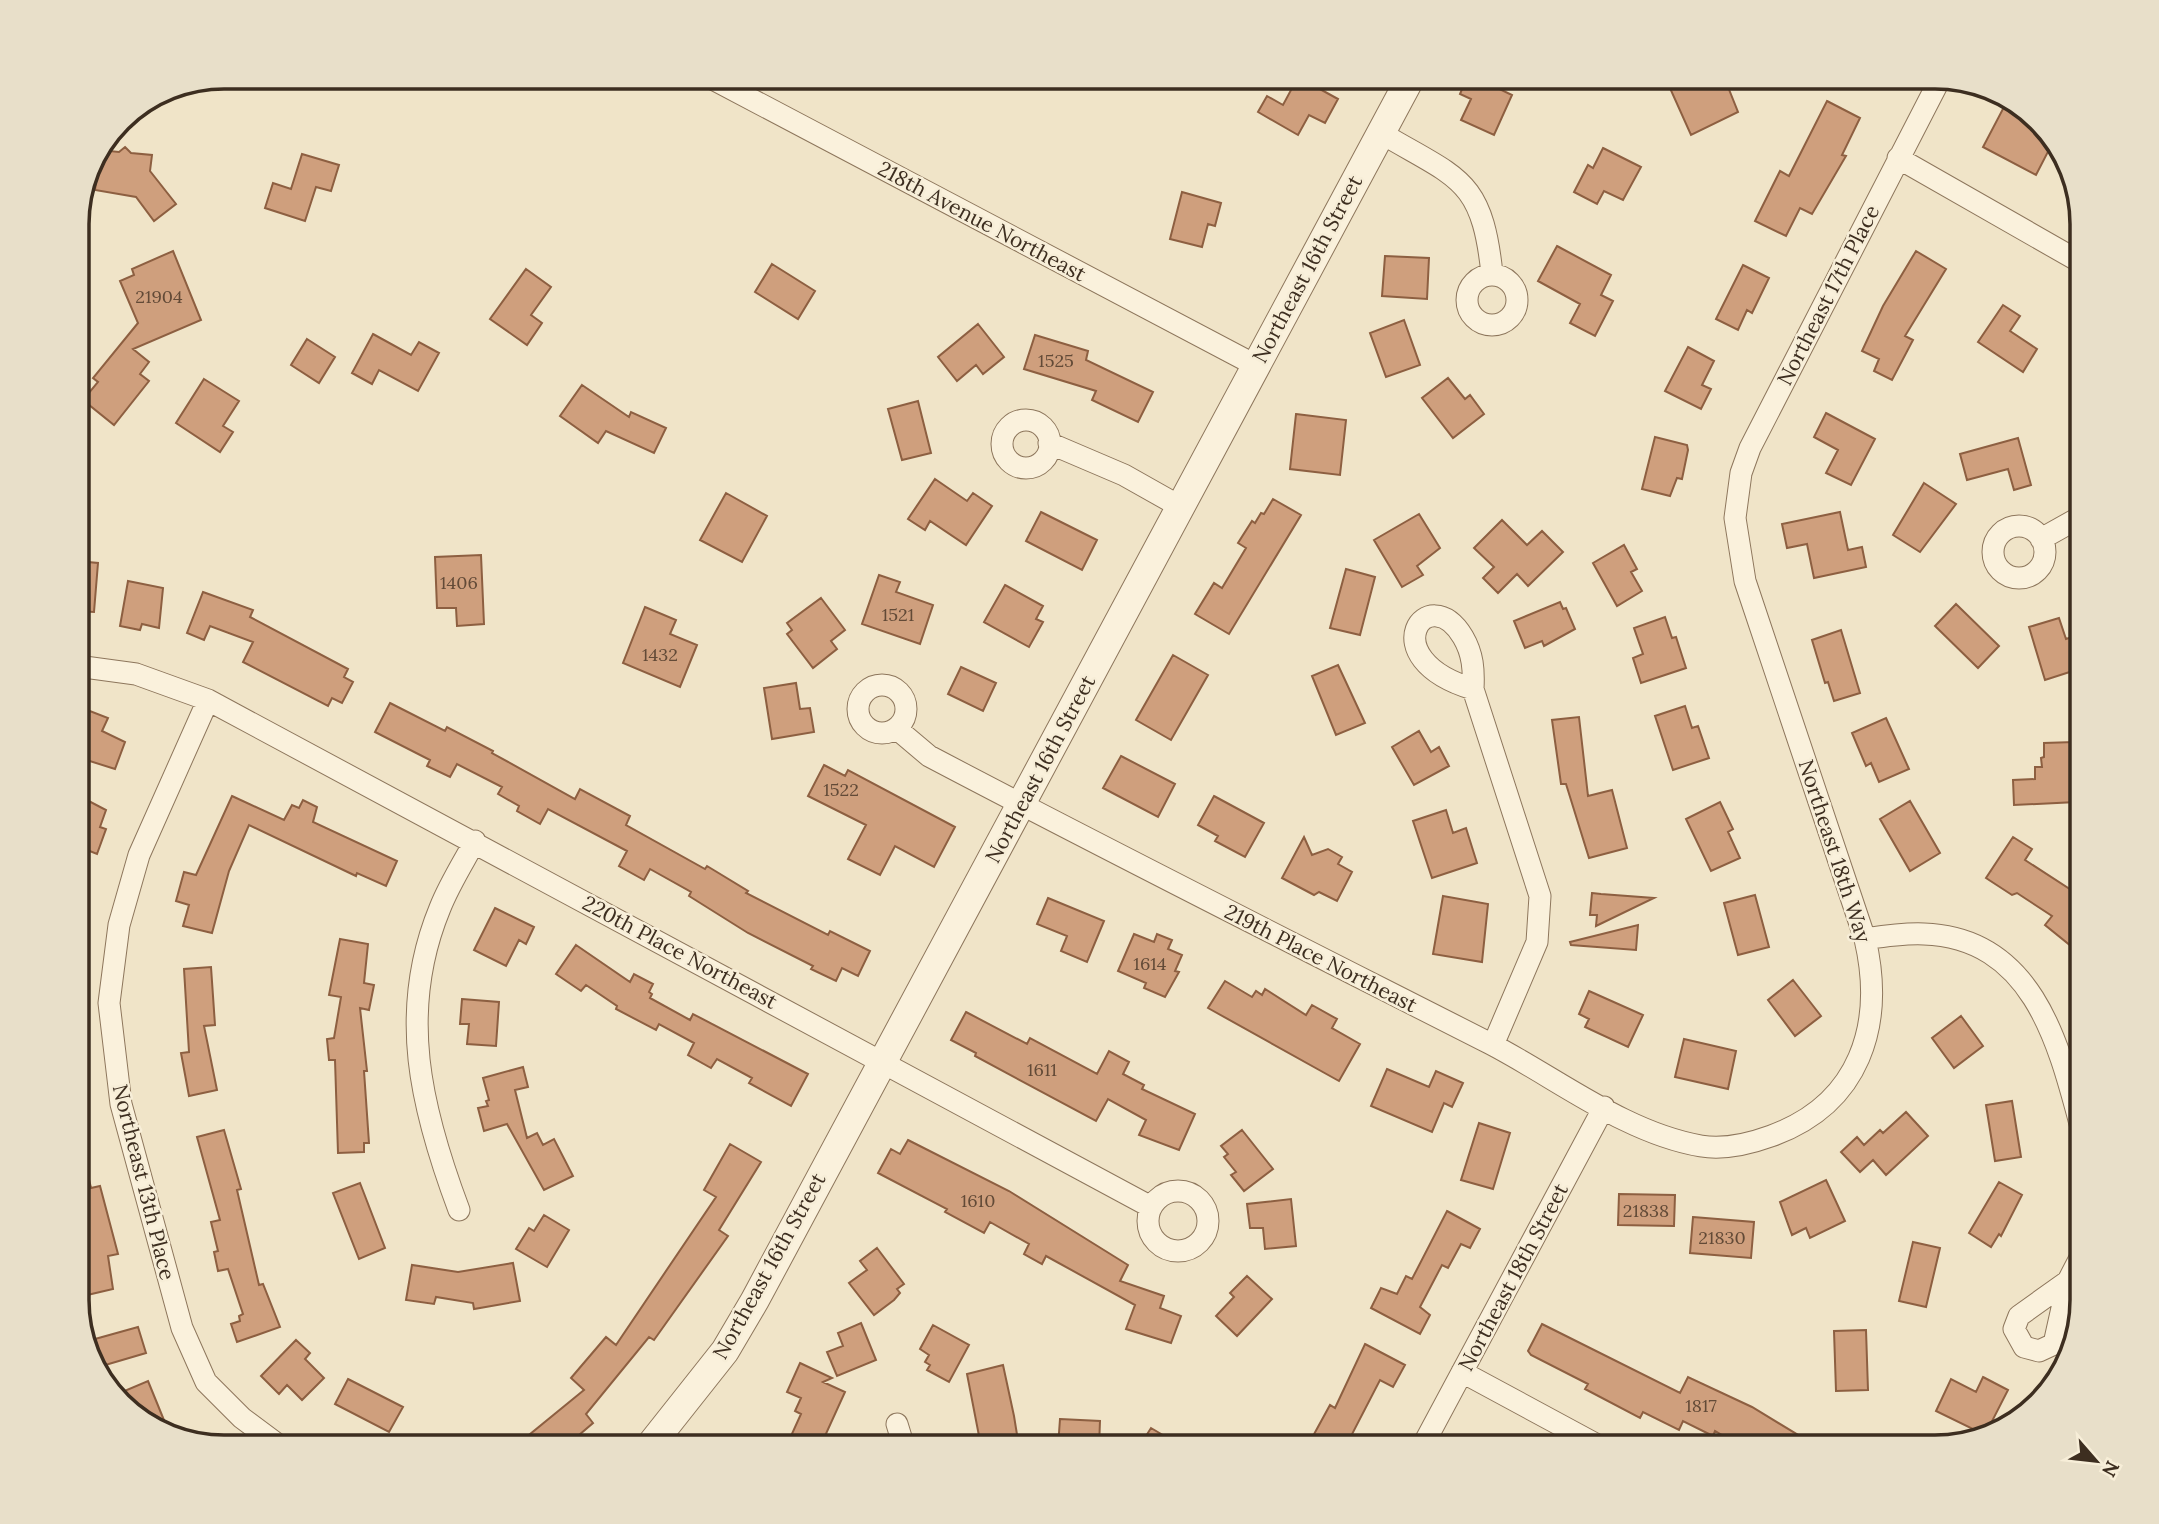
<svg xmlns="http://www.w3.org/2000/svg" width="2159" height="1524" font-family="Lora,serif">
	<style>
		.building { fill: #cf9f7d; stroke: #8d5f41; stroke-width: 2 }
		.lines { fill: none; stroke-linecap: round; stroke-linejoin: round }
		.minor-casing { stroke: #8d765c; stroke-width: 23 }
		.tertiary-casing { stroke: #8d765c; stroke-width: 30 }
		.minor { stroke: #faf1dc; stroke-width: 21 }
		.tertiary { stroke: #faf1dc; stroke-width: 28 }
		.labels { text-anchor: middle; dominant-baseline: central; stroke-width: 5; stroke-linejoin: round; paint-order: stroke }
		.number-label { font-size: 18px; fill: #624a37 }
		.street-label { font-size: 21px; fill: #3d2e20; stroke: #f7eed8 }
		.rim { fill: none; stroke: #3d2e20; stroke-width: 3.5 }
	</style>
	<rect width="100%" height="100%" fill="#f0e4c8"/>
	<path class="building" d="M1298,77L1338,99L1325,123L1309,115L1298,135L1258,112L1267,96L1283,105Z
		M1467,77H1495L1491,85L1512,95L1494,135L1461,120L1471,99L1460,94Z
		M1665,77H1724L1738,112L1691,135Z
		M1827,101L1860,118L1842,155L1846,156L1812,214L1800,208L1786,236L1755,221L1780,171L1789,176Z
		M2005,105L2032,119L2053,142L2036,175L1983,147Z
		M125,147L131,153L152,155L150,171L176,204L154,221L136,197L95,190L100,150L119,152Z
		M1603,148L1641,167L1623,200L1604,191L1597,204L1574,192L1588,165L1593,168Z
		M302,154L339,165L331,191L316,187L305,221L265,208L273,183L291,189Z
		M1182,192L1221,203L1215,226L1208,224L1202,247L1170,239Z
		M1557,246L1611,275L1601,295L1613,301L1595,336L1570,323L1580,304L1538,281Z
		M173,251L201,320L133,349L149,362L140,374L149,381L114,425L83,400L98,382L93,378L138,323L120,281L134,275L132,269Z
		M1916,251L1946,269L1905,336L1913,340L1892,380L1874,371L1879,359L1862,351L1883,306Z
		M1385,256L1429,258L1427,299L1382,296Z
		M772,264L815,291L798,319L755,292Z
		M1743,265L1769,278L1752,313L1747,310L1738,330L1716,319Z
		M526,269L551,287L531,315L542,323L527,345L490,319Z
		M2003,305L2020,316L2010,331L2037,349L2023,372L1978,342Z
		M1404,320L1420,365L1386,377L1370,333Z
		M978,324L1004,357L983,374L976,365L957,381L938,357Z
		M373,334L411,355L419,342L439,353L418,391L379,370L372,384L352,373Z
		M1035,335L1088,351L1086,360L1153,392L1138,422L1092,400L1096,391L1024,369Z
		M307,339L335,357L319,383L291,365Z
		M1688,347L1714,361L1702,385L1711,389L1701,409L1665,391Z
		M1448,378L1465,399L1470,395L1484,414L1453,438L1422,398Z
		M204,379L239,401L223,426L233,432L220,452L176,423Z
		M582,385L629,417L631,412L666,428L654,453L606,431L598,443L560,416Z
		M918,401L931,453L902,460L888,409Z
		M1826,413L1875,439L1851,485L1826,473L1838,450L1814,437Z
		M1296,414L1346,420L1340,475L1290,469Z
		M1655,437L1687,445L1688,450L1682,479L1677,478L1670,496L1642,489Z
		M2018,438L2031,485L2014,490L2008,469L1967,480L1960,454Z
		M935,479L967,501L973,493L992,506L966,545L930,521L925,530L908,519Z
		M1924,483L1956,504L1920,552L1893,535Z
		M726,493L767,516L742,562L700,540Z
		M1273,499L1301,515L1229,634L1195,614L1214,583L1222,588L1246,548L1238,543L1252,521L1255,523L1261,513L1264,514Z
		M1041,512L1097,540L1082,570L1026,541Z
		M1840,512L1848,550L1862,547L1866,567L1814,578L1807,544L1787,548L1782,524Z
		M1419,514L1440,548L1417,566L1423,575L1402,587L1374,540Z
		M1502,520L1527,545L1542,531L1563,552L1528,586L1517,574L1498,593L1483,578L1494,567L1474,548Z
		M1624,545L1637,569L1631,572L1642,591L1617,606L1593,563Z
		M481,555L484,624L457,626L456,608H437L435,557Z
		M77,561L98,563L94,612L77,611Z
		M1346,569L1375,577L1360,635L1330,628Z
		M879,575L900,582L896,592L933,605L920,644L862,624Z
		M128,581L163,588L159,628L142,624L140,630L120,626Z
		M1005,585L1043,606L1036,619L1043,622L1029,647L984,622Z
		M203,592L253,610L250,617L348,669L344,677L353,682L342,703L332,698L328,706L243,662L253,642L210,626L204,640L187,633Z
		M821,598L845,630L831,641L837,649L813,668L787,634L792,630L787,623Z
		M1560,602L1563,609L1566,608L1575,629L1544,646L1542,641L1525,648L1514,621Z
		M1956,604L1999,646L1978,668L1935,626Z
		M645,607L676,620L670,634L697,645L680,687L623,663Z
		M1665,617L1672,638L1676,637L1686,668L1641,683L1633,658L1643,654L1634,628Z
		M2059,618L2066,639L2072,637L2082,668L2045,680L2029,627Z
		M1841,630L1860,693L1834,701L1828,682L1825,683L1812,640Z
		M1173,655L1208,675L1171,740L1136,720Z
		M1338,665L1365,723L1336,735L1312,676Z
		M961,667L996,683L983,711L948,694Z
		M796,683L800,709L810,708L814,732L772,739L764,688Z
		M390,703L445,731L447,727L493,751L492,753L575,799L580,789L630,816L626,825L705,869L707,866L748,891L746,893L828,935L830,931L870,951L858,976L842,968L836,981L811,969L813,966L748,933L689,896L691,892L650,869L644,880L619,866L627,851L548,809L540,824L517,811L519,806L498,794L502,787L457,764L450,777L427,766L430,760L375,732Z
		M1685,706L1692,728L1698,726L1709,758L1673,770L1655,716Z
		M82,708L108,718L102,731L125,742L115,769L77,757V719Z
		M1579,717L1588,796L1612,790L1627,848L1589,858L1566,784H1561L1552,720Z
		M1886,718L1909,769L1879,782L1871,763L1866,766L1852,733Z
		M1419,731L1431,752L1439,747L1449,766L1414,785L1392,747Z
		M2074,742L2076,802L2014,805L2013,780L2035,779V767H2042L2041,758L2044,757V743Z
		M1121,756L1175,784L1158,817L1103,788Z
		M824,765L845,776L848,770L955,827L934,867L895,846L880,875L848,859L866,825L808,796Z
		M232,796L284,820L292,805L299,808L303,800L317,807L313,822L397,861L386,886L357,873L356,876L249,825L229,871L212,933L183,926L189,905L176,901L184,872L196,875Z
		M1214,796L1264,823L1245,857L1215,841L1218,836L1198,825Z
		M83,798L106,810L100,827L106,829L97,854L77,846V802L81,804Z
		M1910,801L1940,853L1910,871L1880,819Z
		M1720,802L1733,829L1728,832L1740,858L1711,871L1686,819Z
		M1446,810L1453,833L1466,828L1477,863L1432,878L1413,821Z
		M1304,837L1312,855L1328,849L1342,857L1338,864L1352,872L1337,901L1319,892L1314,895L1282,878Z
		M2013,837L2032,849L2025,860L2082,897V933L2071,946L2045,925L2052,916L2017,893L2012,895L1986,878Z
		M1592,893L1601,894L1654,898L1596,926L1597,915H1590Z
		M1755,895L1769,947L1738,955L1724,903Z
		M1443,896L1488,904L1482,962L1433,954Z
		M1048,898L1104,921L1087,962L1061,951L1067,936L1037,924Z
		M495,908L534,927L526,944L519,940L506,966L474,950Z
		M1638,925L1636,950L1571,945L1570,942Z
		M1134,934L1154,942L1157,934L1172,940L1168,949L1182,955L1175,971L1179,972L1165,997L1144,988L1146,983L1118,971Z
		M340,939L368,944L364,983L374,985L369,1010L360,1008L367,1071H364L369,1143H364V1152L338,1153L335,1060H329L327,1039L334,1038L341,997L329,995Z
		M576,945L630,982L634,974L653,984L649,992L652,994L650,998L690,1020L693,1014L808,1074L791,1106L749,1083L752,1078L717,1059L711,1068L688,1055L694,1043L659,1024L656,1030L616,1009L617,1006L586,985L581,991L556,974Z
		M211,967L215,1025L204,1026L217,1090L189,1096L181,1053L189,1052L184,969Z
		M1793,980L1821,1016L1795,1036L1768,1000Z
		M1225,981L1252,997L1256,991L1262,995L1265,989L1306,1015L1312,1005L1337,1019L1332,1028L1360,1044L1339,1081L1208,1008Z
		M1589,991L1643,1015L1628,1047L1585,1027L1589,1019L1579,1014Z
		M462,999L499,1002L496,1046L467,1044L469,1024H460Z
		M966,1012L1027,1044L1030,1038L1097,1074L1109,1051L1129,1062L1123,1074L1144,1085L1142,1089L1195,1114L1179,1150L1139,1135L1146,1120L1108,1099L1096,1121L975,1056L976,1053L951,1040Z
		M1961,1016L1983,1046L1954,1068L1932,1038Z
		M1684,1039L1736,1051L1728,1089L1675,1077Z
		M523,1067L528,1087L515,1090L527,1138L537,1133L543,1145L554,1139L573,1176L544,1190L507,1124L484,1131L478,1108L488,1106L486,1101L489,1100L483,1078Z
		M1387,1069L1429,1087L1436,1071L1463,1083L1452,1107L1444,1103L1432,1132L1371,1106Z
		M2012,1101L2021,1157L1995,1161L1986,1105Z
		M1906,1112L1928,1136L1886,1175L1873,1160L1860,1172L1841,1152L1857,1137L1864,1145L1880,1130L1883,1133Z
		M1479,1123L1510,1133L1493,1189L1461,1180Z
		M224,1130L241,1189L237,1190L259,1285L263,1284L280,1327L237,1342L231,1324L240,1321L239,1316L243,1314L228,1269L218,1271L214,1252L218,1251L211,1222L220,1220L197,1137Z
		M1242,1130L1273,1169L1244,1191L1231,1175L1236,1172L1224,1157L1228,1154L1221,1146Z
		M908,1140L1009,1191L1128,1265L1120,1281L1164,1296L1160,1308L1181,1316L1171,1343L1126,1329L1135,1305L1046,1256L1042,1264L1024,1254L1029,1244L990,1222L984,1233L945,1212L947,1209L878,1173L891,1149L900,1154Z
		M730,1144L761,1162L719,1230L728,1236L654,1340L649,1337L586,1414L593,1423L565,1447H539L529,1435L584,1390L571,1378L606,1337L616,1345L716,1197L704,1190Z
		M77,1158H84L91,1188L100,1186L118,1254L108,1256L113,1289L83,1296L77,1271Z
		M1826,1180L1845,1221L1810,1238L1806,1228L1792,1235L1780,1202Z
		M1999,1182L2022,1195L2001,1236L1999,1234L1991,1247L1969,1233Z
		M360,1183L385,1248L359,1259L333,1193Z
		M1619,1194L1675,1195L1674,1226L1618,1225Z
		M1291,1199L1296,1246L1265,1249L1263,1228H1250L1247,1204Z
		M1447,1211L1480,1229L1470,1248L1461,1244L1448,1268L1442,1265L1420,1307L1430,1315L1420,1334L1371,1308L1381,1288L1397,1294L1406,1276L1412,1279Z
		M544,1215L569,1230L547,1267L516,1249L529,1228L534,1231Z
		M1693,1217L1754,1222L1751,1258L1690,1253Z
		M1913,1242L1940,1248L1926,1307L1899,1301Z
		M877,1248L904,1284L897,1289L900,1293L894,1300L874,1315L849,1283L867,1270L860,1261Z
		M513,1263L520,1301L474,1309L473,1303L436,1297L434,1304L406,1300L412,1265L458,1272Z
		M1247,1276L1272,1299L1237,1336L1216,1316L1234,1297L1230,1293Z
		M861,1323L876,1360L837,1376L827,1352L843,1346L838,1333Z
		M1542,1324L1680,1393L1688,1377L1752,1407L1818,1447H1742L1715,1431L1713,1436L1683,1421L1679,1430L1643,1412L1640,1418L1585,1389L1588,1384L1531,1355L1528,1351Z
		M933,1325L969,1345L949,1382L927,1370L930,1365L925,1362L929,1355L920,1349Z
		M138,1327L146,1353L102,1366L95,1339Z
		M1866,1330L1868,1390L1836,1391L1834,1331Z
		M296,1340L310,1353L305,1359L324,1378L302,1400L287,1385L279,1394L261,1376Z
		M1365,1344L1405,1365L1393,1387L1380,1380L1348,1442L1344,1440L1340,1447H1307L1330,1405L1335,1408Z
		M800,1363L832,1378L823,1382L845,1392L820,1447H786L801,1414L795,1411L801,1398L787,1392Z
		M1003,1365L1014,1416L1019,1447H987L986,1441H980L967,1374Z
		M1983,1377L2008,1390L1985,1435L1936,1411L1951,1379L1976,1392Z
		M348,1379L403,1407L389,1432L335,1404Z
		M148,1381L168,1430L142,1422L129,1408L122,1392Z
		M1060,1419L1100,1421L1099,1447H1058Z
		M1151,1428L1183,1447H1139Z"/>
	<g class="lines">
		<g class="minor-casing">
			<path id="minor" d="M709,77L1255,365
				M1381,133C1458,179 1482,177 1492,274
				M1898,158L2082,263
				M1467 300a25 25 0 1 1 50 0a25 25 0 1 1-50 0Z
				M1002 444a24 24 0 1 1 48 0a24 24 0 1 1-48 0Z
				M1049,443L1124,475L1179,506
				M1993 552a26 26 0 1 1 52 0a26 26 0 1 1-52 0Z
				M2041,539L2082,516
				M77,666L136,674L208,700L1151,1207
				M858 709a24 24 0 1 1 48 0a24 24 0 1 1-48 0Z
				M1473,689C1370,658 1428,578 1463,637C1473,654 1474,670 1473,689L1540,896L1537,942L1493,1045
				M208,700L139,855L119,925L109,1003L121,1104L182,1328L206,1382L242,1418L281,1447
				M897,729L929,756C1115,854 1302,948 1489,1043C1557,1078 1625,1133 1701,1146C1725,1150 1749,1144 1771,1136C1860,1104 1885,1025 1865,939L1745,581L1735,518L1741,473L1750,448L1940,79
				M1865,939C1885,936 1904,933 1924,934C2034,938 2059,1045 2082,1131
				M1148 1221a30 30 0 1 1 60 0a30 30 0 1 1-60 0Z
				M459,1210C421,1109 397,1012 440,908C449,885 463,863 475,841
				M2068,1281L2019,1316L2014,1329L2024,1347L2039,1351L2054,1344L2068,1281L2082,1254
				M1462,1372L1601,1447
				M897,1424L904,1447
				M1422,1447L1604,1107"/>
		</g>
		<g class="tertiary-casing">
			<path id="tertiary" d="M649,1447L725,1351L755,1300L1411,77"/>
		</g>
		<use href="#minor" class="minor"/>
		<use href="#tertiary" class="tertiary"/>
	</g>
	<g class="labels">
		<g class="number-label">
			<text x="159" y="296">21904</text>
			<text x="1056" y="360">1525</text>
			<text x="459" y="582">1406</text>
			<text x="898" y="614">1521</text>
			<text x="660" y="654">1432</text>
			<text x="841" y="789">1522</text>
			<text x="1150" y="963">1614</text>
			<text x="1042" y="1069">1611</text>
			<text x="978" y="1200">1610</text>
			<text x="1646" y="1210">21838</text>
			<text x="1722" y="1237">21830</text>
			<text x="1701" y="1405">1817</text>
		</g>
		<g class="street-label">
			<text transform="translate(982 221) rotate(28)">218th Avenue Northeast</text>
			<text transform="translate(1307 269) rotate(-62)">Northeast 16th Street</text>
			<text transform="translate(1828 295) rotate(-63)">Northeast 17th Place</text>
			<text transform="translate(1040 769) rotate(-62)">Northeast 16th Street</text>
			<text transform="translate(1835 851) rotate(72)">Northeast 18th Way</text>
			<text transform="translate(680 952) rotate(28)">220th Place Northeast</text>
			<text transform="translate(1321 958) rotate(27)">219th Place Northeast</text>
			<text transform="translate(144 1182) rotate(76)">Northeast 13th Place</text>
			<text transform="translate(769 1266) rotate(-61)">Northeast 16th Street</text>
			<text transform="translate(1513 1277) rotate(-62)">Northeast 18th Street</text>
		</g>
	</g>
	<path d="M0 0H2159V1524H0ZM224 89H1935A135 135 0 0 1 2070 224V1300A135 135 0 0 1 1935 1435H224A135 135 0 0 1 89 1300V224A135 135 0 0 1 224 89Z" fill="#e8dfc9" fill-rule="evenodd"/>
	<path class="rim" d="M224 89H1935A135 135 0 0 1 2070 224V1300A135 135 0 0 1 1935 1435H224A135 135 0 0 1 89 1300V224A135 135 0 0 1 224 89Z"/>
	<g transform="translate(2096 1461) rotate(118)" stroke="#f7eed8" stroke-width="5" paint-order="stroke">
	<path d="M0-5L12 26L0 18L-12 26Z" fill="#3d2e20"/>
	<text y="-10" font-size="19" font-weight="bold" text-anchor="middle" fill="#3d2e20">N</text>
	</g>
</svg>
